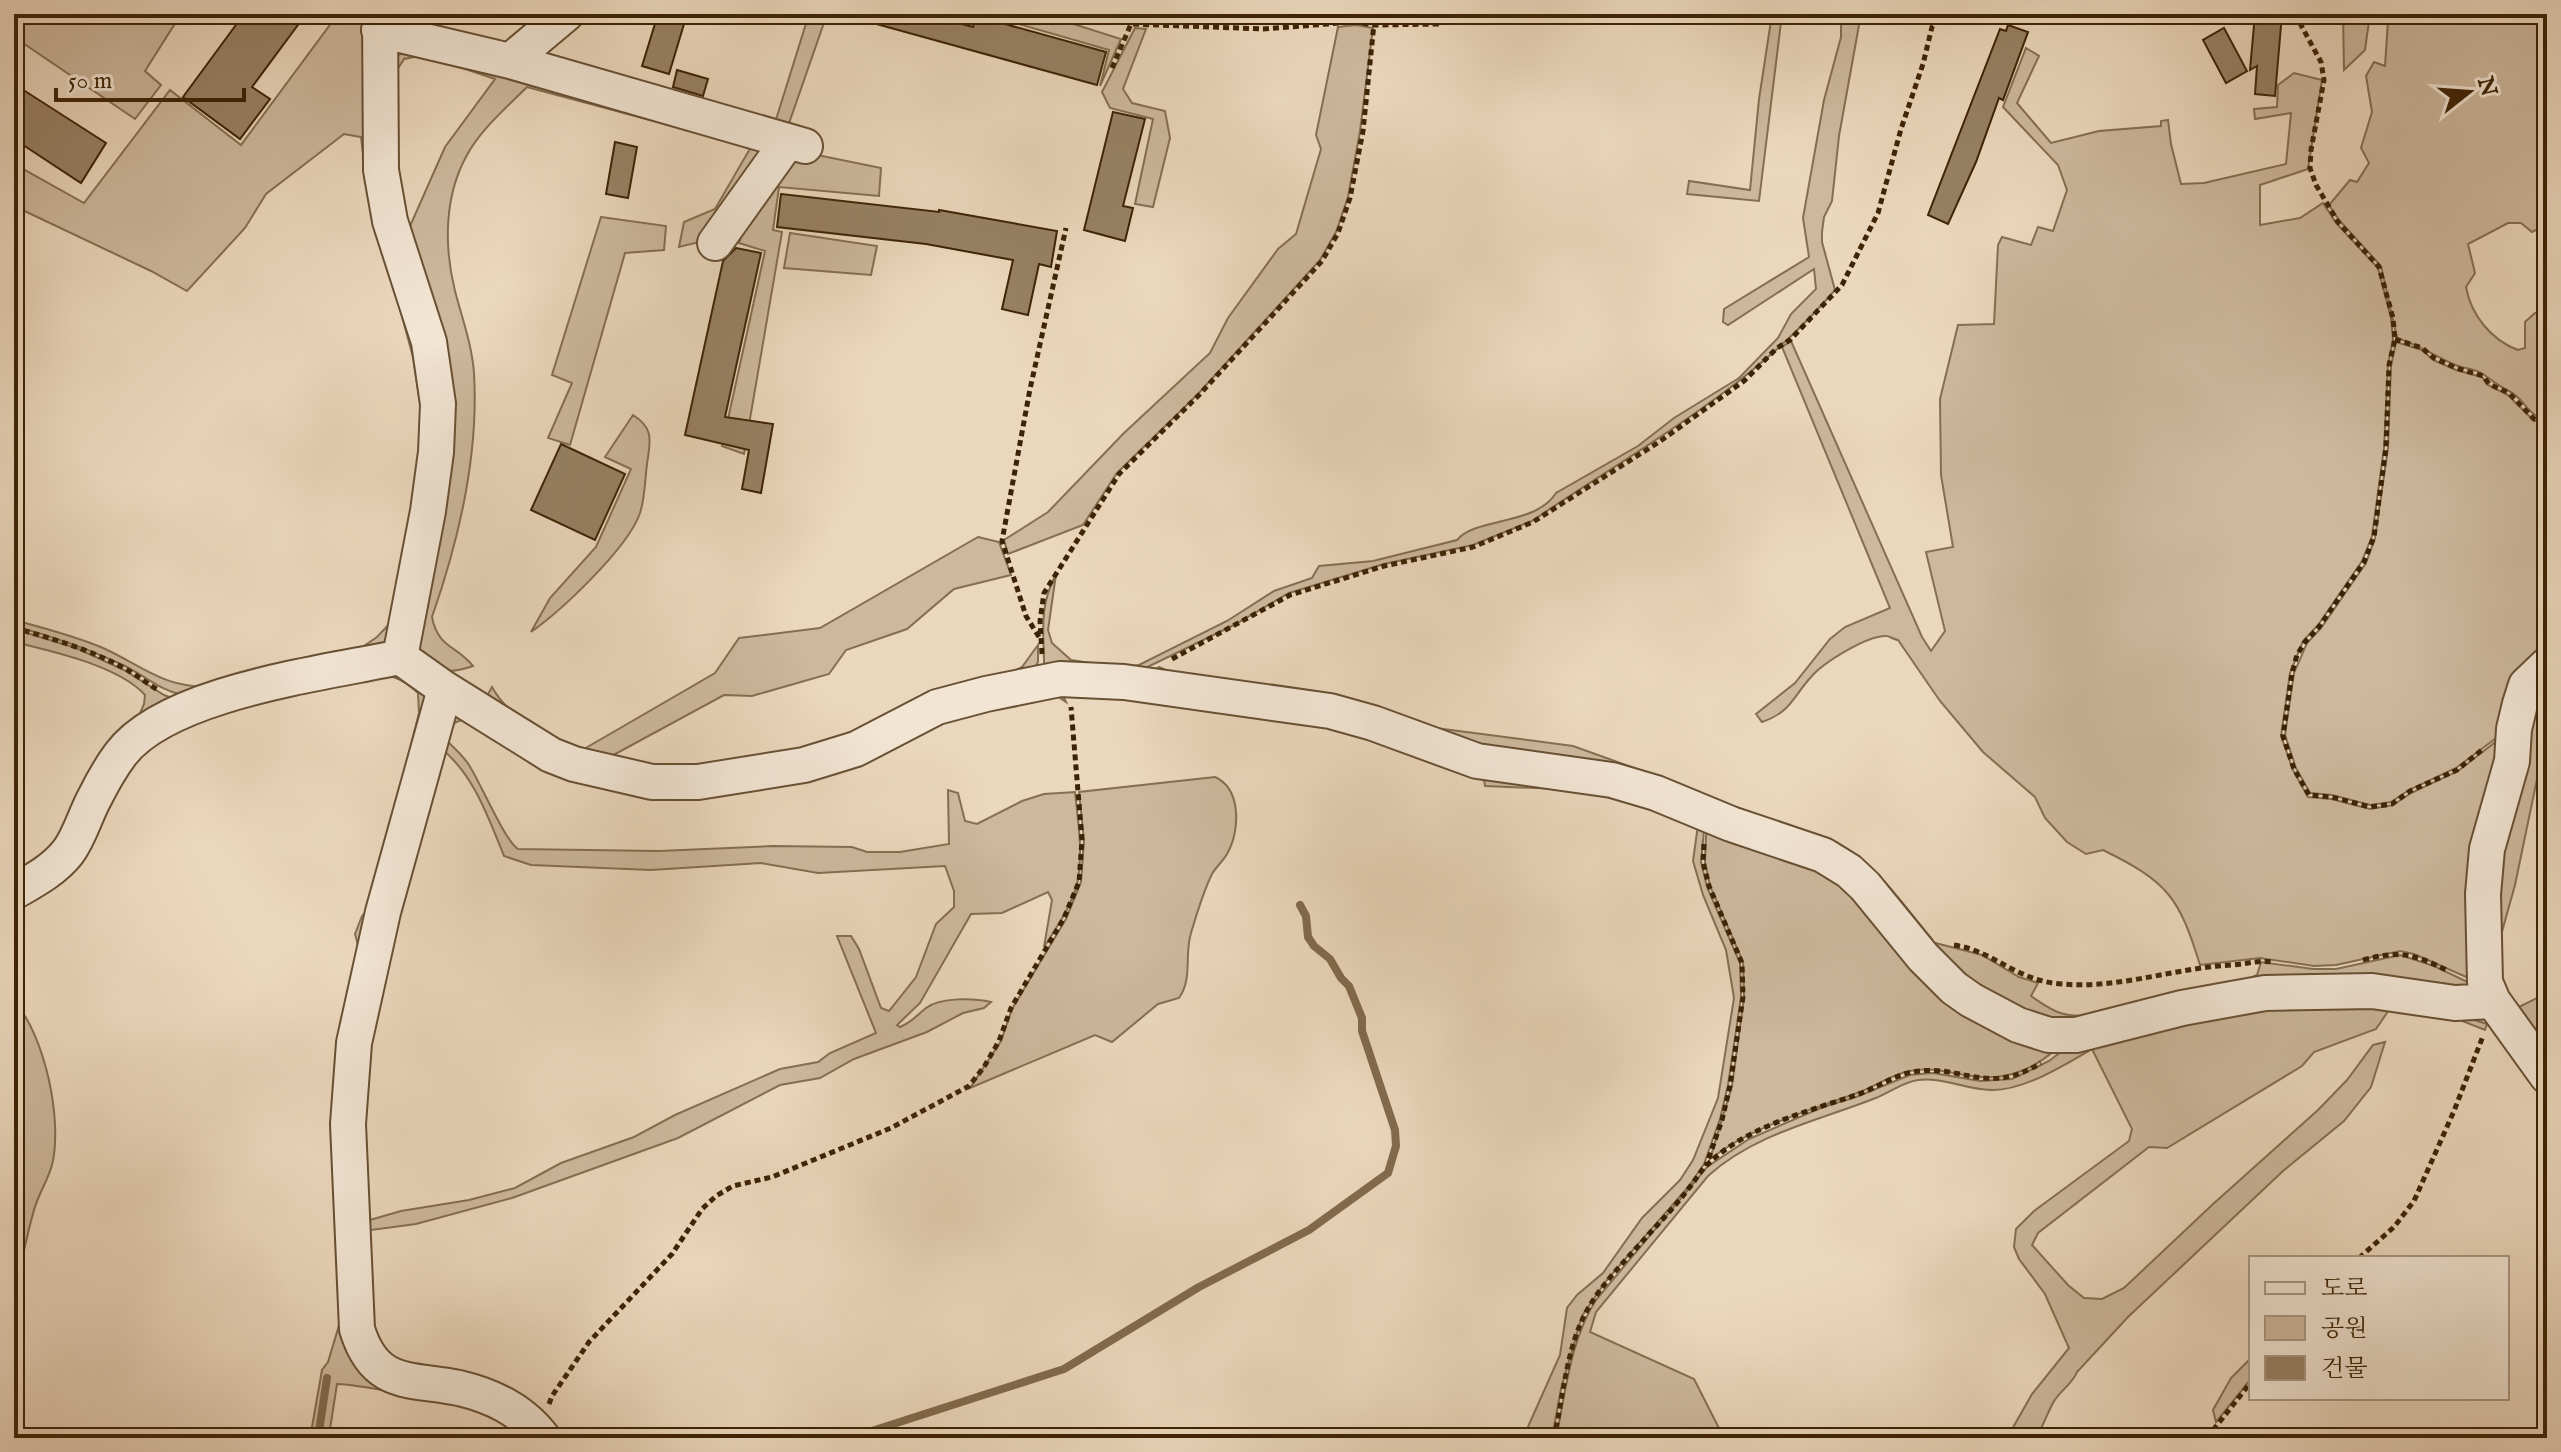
<svg xmlns="http://www.w3.org/2000/svg" width="2561" height="1452" font-family="'IM FELL English','Noto Serif KR',serif">
	<style>
		.green { fill: #cdb89e; stroke: #856e52; stroke-width: 2; fill-rule: evenodd }
		.lines { fill: none; stroke-linecap: round; stroke-linejoin: round }
		.stream { stroke: #826a4e; stroke-width: 8 }
		.building { fill: #978165; stroke: #3d2305; stroke-width: 2 }
		.minor-casing { stroke: #685033; stroke-width: 38 }
		.path { stroke: #3d2305; stroke-width: 5; stroke-dasharray: 6 4; stroke-linecap: butt }
		.minor { stroke: #f2e5d4; stroke-width: 34 }
	</style>
	<rect width="100%" height="100%" fill="#ebd7bd"/>
	<filter id="stains"><feTurbulence type="fractalNoise" baseFrequency=".0025" numOctaves="4"/><feColorMatrix values="0 0 0 0 .2 0 0 0 0 .09 0 0 0 0 .02 0 0 0 .5 -.17"/></filter>
	<radialGradient id="worn" r=".72"><stop offset=".6" stop-color="#630" stop-opacity="0"/><stop offset="1" stop-color="#630" stop-opacity=".3"/></radialGradient>
	<path class="green" d="M14,14H181L145,71L161,85L135,119L14,37Z
		M338,14H372L431,414L392,635L378,647L183,695C158,690 143,674 121,664C86,648 51,636 14,626V620C44,628 75,636 103,648C143,666 166,690 213,686L355,652L377,637L395,618L425,436L413,357L367,187L361,137L344,134L266,194L245,228L187,291L151,271L14,206V164L84,203L170,90L241,145Z
		M809,14H827L787,129L774,126Z
		M995,14H1042L1121,39L1100,86L1109,50L994,17Z
		M1772,14H1782L1759,201L1687,194L1689,181L1750,190L1759,99Z
		M1841,14H1861L1839,136L1832,201L1824,217L1822,232V242L1835,290C1751,389 1638,449 1532,521L1473,545L1384,564L1289,593L1234,625L1125,678L1044,676C1045,637 1037,610 1056,574L1048,630L1052,643L1071,660L1121,668L1139,665L1227,621L1274,591L1312,578L1319,566L1373,561L1457,540C1476,517 1535,526 1556,493L1638,446L1674,418L1739,378L1778,338L1791,314L1816,289L1814,269L1728,325L1723,322L1724,309L1809,257L1803,218L1824,100L1841,37Z
		M2343,14H2370L2365,50L2344,70Z
		M2383,14H2547V232L2542,227L2532,232L2521,223H2508L2468,244L2475,273L2466,287C2471,315 2491,340 2518,350L2525,348V322L2535,313L2547,310V421C2528,416 2524,398 2509,391C2497,385 2493,381 2483,374C2474,368 2463,369 2453,364C2434,355 2418,345 2397,338L2381,266L2339,220L2329,205L2350,180L2357,182L2369,163L2361,148L2372,112L2366,76L2374,62L2385,66L2388,21Z
		M1356,25L1373,28L1360,131L1348,197L1336,232L1320,260L1198,394L1117,473L1083,525L1008,554L1004,540L1048,512L1124,433L1210,353L1228,318L1278,249L1296,234L1321,149L1316,135L1338,27Z
		M1135,28L1146,29L1123,89L1132,103L1165,111L1170,138L1153,207L1135,204L1153,119L1110,108L1102,92Z
		M2026,48L2039,56L2017,103L2051,143L2099,131L2161,126V121L2168,120L2171,144L2181,184L2204,183L2286,164L2291,113L2255,119L2254,109L2277,107L2278,85L2294,73L2322,80L2308,169L2260,185V225L2300,218L2323,203L2336,223L2378,268L2391,318L2393,339L2388,365L2384,448L2372,536L2362,561L2318,625L2303,641L2290,673L2281,736L2293,770L2308,797L2331,799L2370,809L2393,805L2411,793L2458,771L2498,740L2473,980L2414,954L2400,951L2336,965L2314,966L2260,958L2200,965C2179,897 2168,882 2103,850L2086,854L2067,842L2045,818L2035,797L1983,752L1940,701L1898,640C1896,640 1888,636 1887,636C1867,635 1823,663 1811,677C1792,698 1791,712 1762,722L1756,714L1795,683L1830,639L1845,627L1890,608L1782,347L1791,341L1922,637L1931,651L1945,631L1926,552L1953,547L1941,475L1940,399L1958,325L1994,324L1998,245L2002,237L2031,245L2038,227L2053,231L2067,190L2058,165L2003,107Z
		M413,49L425,50L758,140L766,146L712,239L679,247L684,222L715,209L751,147L527,87C506,108 481,129 467,155C444,196 444,247 455,291C462,318 472,345 474,373C479,456 459,540 432,617C438,648 456,645 473,666C393,694 419,595 426,553C432,521 440,489 442,457C443,431 446,404 443,378C437,327 410,278 397,228C385,181 388,119 391,71L398,55ZM424,55L495,79L445,147L407,233C400,212 389,88 397,70C399,66 402,63 404,59Z
		M788,149L881,168L879,196L779,187L773,230L782,232L744,454L722,446L765,251L739,243L755,195Z
		M601,217L666,226L664,250L625,253L570,445L548,438L572,383L552,375Z
		M790,233L877,246L871,275L784,268Z
		M2396,342L2422,350L2433,360L2456,370L2482,377L2488,385L2508,395L2533,420L2547,425V659L2507,730L2456,768L2409,790L2391,802L2370,805L2332,795L2310,793L2296,768L2285,735L2294,673L2307,643L2321,628L2366,563L2375,538L2388,448L2391,366Z
		M633,415C655,429 650,441 647,464C645,479 645,498 640,513C628,548 562,610 531,632L550,598L596,547L631,469L605,457Z
		M978,537L999,542L1011,575L954,589L907,629L846,650L829,674L752,696L724,695L606,759L687,769L812,749L1007,675L1022,667L1038,645V662L1032,673L883,730L705,778L590,760L484,701L492,687C510,720 550,737 584,749L715,673L739,638L820,628Z
		M14,629L76,648L124,670L164,695L188,704L155,721L74,835L48,857L138,718L144,704L145,695C119,666 52,651 14,642Z
		M1159,667L1180,676L1319,692L1351,700L1428,727L1573,746L1637,769L1672,786L1838,843C1878,866 1902,904 1931,938L1914,934L1809,844L1134,680Z
		M359,671C378,672 410,670 423,688C428,695 427,706 428,714L362,981L344,1097L349,1334C372,1411 445,1379 501,1409C513,1416 524,1428 533,1438H524C485,1397 449,1402 398,1393C377,1389 358,1385 337,1384L330,1429L332,1438H320L327,1377L317,1438H310L322,1370L328,1362L340,1322L341,1283L335,1116L337,1090L361,956L355,934L362,916L370,908L419,713L418,693C411,686 403,680 393,677C348,665 224,701 181,723C163,732 146,743 133,758C105,789 100,834 74,864C58,883 36,893 14,904V898C39,886 66,870 80,844C91,822 96,798 111,778C148,728 201,711 257,694C290,684 324,675 359,671Z
		M2547,679V731L2515,885L2498,946V967L2511,1011L2547,993V1056L2511,1017L2492,962L2518,723Z
		M1080,685L1325,716L1377,729L1476,766L1602,783L1645,796L1705,820L1701,862L1707,887L1740,963L1741,997L1728,1085L1720,1119L1704,1164L1689,1186L1606,1281L1582,1316L1561,1389L1552,1438H1523L1560,1355L1567,1308L1577,1295L1603,1273L1642,1218L1680,1180L1693,1160L1718,1098L1734,998L1726,950L1703,895L1693,861L1698,825L1640,800L1611,791L1485,786L1483,773L1443,761L1377,735L1324,721L1116,691L1075,689L1069,696L1066,686Z
		M1059,686L1066,702L1051,692L949,712L852,763L797,779L700,792L630,791L618,785L564,777L464,719L449,725L442,736C451,745 462,754 469,765C480,782 505,841 518,849L659,851L773,846L852,847L867,852H900L949,844L948,790L958,793L965,821L977,824L1022,801L1044,794L1075,792C1078,821 1083,851 1078,880C1073,904 1057,927 1044,947L1052,900L1048,892L1002,913L971,914L920,1003L897,1025L900,1027C912,1022 916,1016 926,1008C940,997 974,998 991,1002L984,1008L963,1013L927,1032L854,1059L820,1078L780,1085L678,1138L512,1198L416,1224L363,1231C364,1248 368,1264 368,1280C369,1299 363,1317 371,1336C389,1382 441,1369 479,1381C503,1389 524,1403 543,1420L540,1427L519,1408L481,1388L421,1378L398,1372L382,1363L374,1355L361,1322L354,1113L358,1054L380,949L440,723L457,713L469,714L524,748L576,773L663,788L720,786L835,762L868,751L930,717L953,707ZM438,746C473,772 488,817 504,856L531,865L651,870L761,863L818,873L945,866L954,891V907L936,924L916,977L889,1011L881,1008L859,949L851,936H837L876,1033L830,1053L818,1062L780,1069L675,1115L634,1137L561,1163L515,1188L469,1200L401,1211L363,1222L359,1119L360,1072L400,891Z
		M1215,777C1242,789 1240,832 1227,854C1223,861 1216,867 1212,874C1203,892 1197,913 1191,933C1184,955 1193,978 1179,998L1158,1004L1112,1042L1095,1035L970,1088L1001,1041L1012,1009L1066,919L1081,882L1084,840L1079,792Z
		M1710,822L1792,848L2055,1050C2029,1073 1999,1082 1965,1075C1947,1072 1929,1067 1910,1071C1893,1074 1877,1085 1860,1092C1809,1111 1755,1125 1710,1159L1732,1086L1744,997L1743,962L1710,886L1705,862L1706,836Z
		M1916,938L1982,955L2019,977L2038,983L2031,996C2055,1013 2063,1017 2092,1016L2249,979L2257,975L2261,962L2313,969H2336L2400,955L2434,966L2472,984L2466,990L2105,1023L2024,1022Z
		M2375,995L2414,1001L2487,1024L2485,1030L2447,1015L2393,1004L2376,1029L2314,1052L2302,1066L2167,1148L2149,1147L2038,1233L2032,1245L2068,1285L2084,1298L2102,1299L2124,1288L2212,1205L2318,1110L2347,1080L2373,1045L2385,1042L2371,1087L2344,1121L2283,1171L2128,1317L2077,1372C2072,1385 2059,1391 2053,1403C2047,1414 2043,1426 2036,1438H2007L2032,1394L2069,1348L2045,1294L2019,1259L2014,1247L2016,1229L2034,1211L2129,1141L2132,1129L2092,1049C2065,1065 2023,1091 1991,1090C1967,1090 1943,1077 1918,1080C1902,1082 1888,1094 1873,1099C1817,1121 1754,1134 1708,1176L1596,1312L1590,1332L1694,1379L1724,1438H1556C1566,1391 1570,1341 1596,1300L1707,1167L1749,1139L1823,1107L1856,1097L1910,1075L1933,1073L1980,1081L2012,1079L2049,1061L2074,1042L2227,1004L2302,997Z
		M14,1001C45,1035 63,1121 52,1165C48,1180 38,1195 34,1210C26,1238 21,1266 14,1294Z
		M2251,1358V1379L2216,1422L2213,1410L2231,1378Z"/>
	<g class="lines">
		<path class="stream" d="M318,1438L327,1378
			M850,1438L1064,1369L1199,1287L1309,1230L1388,1173L1396,1146L1395,1130L1362,1031V1018L1349,986L1341,978L1330,959L1314,946L1308,937L1306,916L1300,905"/>
	</g>
	<path class="building" d="M244,14H306L252,87L270,99L240,139L183,97Z
		M658,14H687L669,74L642,66Z
		M863,14H925L973,27L976,16L1106,52L1097,85L862,20Z
		M2255,14H2282L2275,96L2255,94L2257,66L2250,70Z
		M2008,25L2028,32L2003,100L1999,98L1976,162L1948,224L1928,215L2000,29L2006,31Z
		M2224,28L2247,71L2226,83L2203,40Z
		M677,70L708,79L703,96L673,87Z
		M14,84L106,143L81,183L14,139Z
		M1113,112L1145,119L1123,206L1133,208L1125,241L1084,230Z
		M615,142L637,147L628,198L606,194Z
		M781,194L939,212V210L1057,231L1051,267L1039,264L1028,315L1002,309L1013,260L926,244L777,227Z
		M736,248L761,253L725,417L773,424L761,493L742,489L749,450L685,435L723,261Z
		M561,444L625,474L595,540L531,510Z"/>
	<g class="lines">
		<g class="minor-casing">
			<path id="minor" d="M380,14L381,170L390,221L429,342L438,404L436,452L428,511L400,657
				M379,30L510,61L805,146
				M510,61L566,14
				M715,243L788,141
				M2547,665L2526,685L2520,704L2514,729L2512,761L2487,849L2483,894L2485,982L2493,1001L2547,1076
				M445,689L383,912L354,1043L348,1124L357,1329C375,1388 410,1378 459,1388C493,1396 522,1410 543,1438
				M14,892C33,881 54,870 68,852C80,836 85,815 95,797C102,783 111,767 120,755C166,692 326,673 400,657L445,689L551,755L574,764L652,782H698L804,765L856,749L937,707L986,694L1060,679L1124,682L1330,711L1373,723L1477,761L1612,780L1656,793L1731,824L1823,855L1849,871L1865,886L1923,957L1954,988L1971,1000L2018,1025L2049,1035H2076L2182,1008L2265,993L2372,991L2455,1003L2493,1001"/>
		</g>
		<path class="path" d="M2210,14L2217,19L2222,14
			M2295,14L2321,62L2324,80L2311,150L2310,168L2316,185L2338,222L2379,267L2393,318L2395,339L2389,365L2386,448L2374,537L2364,562L2319,627L2305,642L2297,655L2292,673L2283,736L2294,769L2309,795L2332,797L2370,807L2392,804L2410,791L2457,770L2483,749
			M1112,68L1131,24L1263,29L1353,22L1375,25L1438,24L1477,14
			M2395,339L2422,348L2434,358L2456,368L2483,376L2489,384L2509,393L2534,419L2547,423
			M14,628C51,638 88,649 122,667C136,674 147,684 160,691
			M1039,637L1026,616L1002,541L1030,389L1066,228
			M1042,654L1040,621L1044,593L1119,474L1199,395L1301,284L1322,261L1338,233L1350,198L1363,131L1375,14
			M1172,659L1290,595L1384,566L1473,547L1533,522L1659,442L1744,381L1777,348L1790,340L1842,285L1878,213L1901,129L1923,64L1932,27L1943,14
			M1704,844L1703,862L1709,886L1742,963L1743,997L1730,1086L1722,1120L1706,1166
			M1954,945C1994,951 2016,981 2062,984C2119,989 2175,968 2231,965C2246,964 2259,960 2274,962
			M2363,960C2399,950 2415,954 2448,971
			M2359,1258L2394,1227L2414,1201L2454,1111L2483,1036
			M549,1404L552,1396L589,1342L672,1254L702,1209L716,1196L733,1186L772,1177L891,1128L969,1086L984,1067L999,1041L1011,1008L1064,918L1079,882L1082,840L1071,707
			M1554,1438C1563,1398 1566,1351 1585,1314C1600,1285 1627,1259 1649,1234C1663,1219 1677,1204 1689,1188C1696,1180 1700,1171 1708,1164C1746,1127 1806,1112 1856,1095C1875,1089 1892,1076 1912,1072C1963,1063 1985,1097 2041,1063
			M2207,1438L2251,1382"/>
		<use href="#minor" class="minor"/>
	</g>
	<rect width="2561" height="1452" fill="none" stroke="#ebd7bd" stroke-width="48"/>
	<rect x="16" y="16" width="2529" height="1420" fill="none" stroke="#3d2305" stroke-width="4"/>
	<rect x="24" y="24" width="2513" height="1404" fill="none" stroke="#3d2305" stroke-width="2"/>
	<rect x="2249" y="1256" width="260" height="144" fill="#f2e5d4" stroke="#aa9781" stroke-width="2"/>
	<rect x="2265" y="1282" width="40" height="12" fill="#f2e5d4" stroke="#aa9781" stroke-width="2"/>
	<text x="2321" y="1296" font-size="24" fill="#3d2305">도로</text>
	<rect x="2265" y="1316" width="40" height="24" fill="#cdb89e" stroke="#aa9781" stroke-width="2"/>
	<text x="2321" y="1336" font-size="24" fill="#3d2305">공원</text>
	<rect x="2265" y="1356" width="40" height="24" fill="#978165" stroke="#aa9781" stroke-width="2"/>
	<text x="2321" y="1376" font-size="24" fill="#3d2305">건물</text>
	<g transform="translate(2469 92) rotate(73)" stroke="#f2e5d4" stroke-width="6" paint-order="stroke">
	<path d="M0-6L14 30L0 20L-14 30Z" fill="#3d2305"/>
	<text y="-12" font-size="22" font-weight="bold" text-anchor="middle" fill="#3d2305">N</text>
	</g>
	<path d="M56 88v12h188v-12" fill="none" stroke="#3d2305" stroke-width="4"/>
	<text x="68" y="88" font-size="24" fill="#3d2305" stroke="#f2e5d4" stroke-width="6" paint-order="stroke">50 m</text>
	<rect width="100%" height="100%" filter="url(#stains)"/>
	<rect width="100%" height="100%" fill="url(#worn)"/>
</svg>
